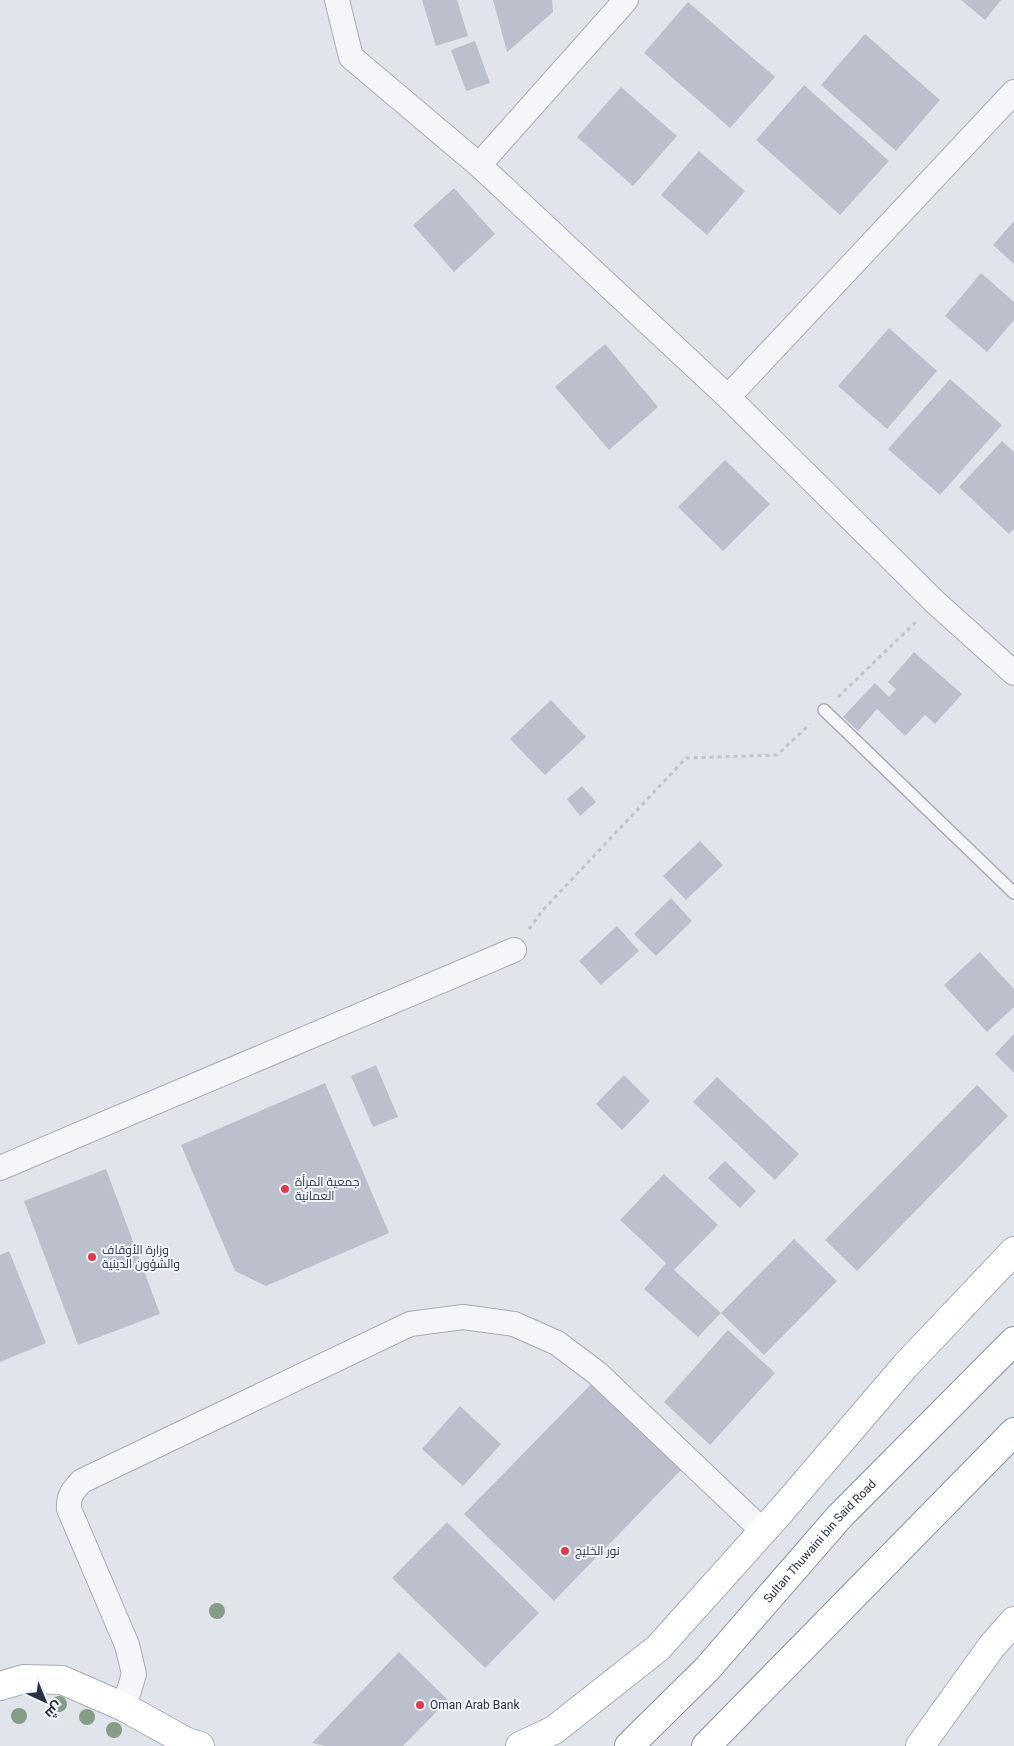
<svg xmlns="http://www.w3.org/2000/svg" width="1014" height="1746" font-family="Roboto,Cairo,sans-serif">
	<style>
		.building { fill: #bbc0cc }
		.lines { fill: none; stroke-linecap: round; stroke-linejoin: round }
		.lane-casing { stroke: #a6abb6; stroke-width: 14 }
		.street-casing { stroke: #a6abb6; stroke-width: 26 }
		.secondary-casing { stroke: #a6abb6; stroke-width: 30 }
		.highway-casing { stroke: #8791a3; stroke-width: 30 }
		.path { stroke: #c0c3ca; stroke-width: 3; stroke-dasharray: 4 4; stroke-linecap: butt }
		.lane { stroke: #f5f6f9; stroke-width: 11 }
		.street { stroke: #f5f6f9; stroke-width: 24 }
		.secondary { stroke: #fff; stroke-width: 28 }
		.highway { stroke: #fff; stroke-width: 28 }
		.tree { fill: #859d86 }
		.poi-dot { fill: #db3c4d; stroke: #f1f4f8; stroke-width: 2 }
		.labels { text-anchor: middle; dominant-baseline: central; stroke-width: 4; stroke-linejoin: round; paint-order: stroke }
		.poi-label { font-size: 12px; fill: #283145; stroke: #f1f4f8; text-anchor: start }
		.street-label { font-size: 12px; fill: #283145; stroke: #f1f4f8 }
	</style>
	<rect width="100%" height="100%" fill="#e1e5eb"/>
	<path class="building" d="M422,0H457L468,36L436,46Z
		M493,0H552L553,12L507,52Z
		M961,0H1001L985,20Z
		M688,2L775,77L730,128L644,53Z
		M865,34L940,100L896,151L821,85Z
		M475,41L490,83L466,91L451,50Z
		M804,85L889,161L840,215L756,140Z
		M621,87L677,136L633,186L577,137Z
		M699,151L745,191L707,235L661,195Z
		M454,188L495,234L454,272L413,225Z
		M1014,221V264L993,245Z
		M981,273L1014,302V320L987,352L945,316Z
		M889,328L937,371L887,429L838,386Z
		M605,344L658,407L609,450L555,387Z
		M950,379L1002,425L940,495L888,449Z
		M1002,441L1014,452V529L1009,534L959,487Z
		M725,460L770,504L723,551L678,507Z
		M914,652L962,694L935,724L925,715L905,736L877,709L858,731L843,717L875,683L889,697L896,689L888,682Z
		M551,700L586,737L545,775L510,739Z
		M582,786L596,802L580,816L567,799Z
		M700,841L723,865L686,900L663,876Z
		M671,898L692,921L656,956L634,934Z
		M617,926L639,951L601,985L579,961Z
		M980,952L1014,989V1007L987,1032L944,985Z
		M1014,1034V1073L995,1054Z
		M376,1065L398,1117L373,1127L351,1076Z
		M624,1075L650,1101L622,1130L596,1104Z
		M717,1077L799,1154L775,1180L693,1102Z
		M325,1083L389,1233L266,1286L235,1271L181,1145Z
		M977,1085L1008,1116L857,1271L825,1240Z
		M725,1161L756,1191L740,1208L708,1178Z
		M106,1169L160,1314L78,1345L24,1201Z
		M664,1174L718,1225L674,1270L721,1313L698,1337L644,1289L666,1263L620,1220Z
		M794,1239L837,1281L764,1355L721,1313Z
		M9,1251L46,1343L0,1362V1255Z
		M728,1330L775,1373L710,1445L664,1402Z
		M595,1380L684,1467L554,1601L464,1514Z
		M460,1406L501,1444L463,1486L422,1449Z
		M447,1522L539,1613L485,1668L392,1578Z
		M399,1652L448,1700L403,1746H325L312,1743Z"/>
	<g class="lines">
		<g class="lane-casing">
			<path id="lane" d="M824,710L1014,893"/>
		</g>
		<g class="street-casing">
			<path id="street" d="M337,0L351,57L479,165L728,397L936,603L1014,673
				M479,165L626,0
				M728,397L1014,92
				M0,1168L514,950
				M124,1707L134,1674L127,1645L69,1509C68,1496 73,1490 82,1481L410,1324L463,1317L514,1324L557,1343L597,1373L763,1531"/>
		</g>
		<g class="secondary-casing">
			<path id="secondary" d="M0,1686L24,1679L62,1680L124,1707L187,1742L200,1746
				M520,1746L554,1730L658,1648L781,1511L906,1365L1014,1251
				M920,1746L992,1646L1014,1621"/>
		</g>
		<g class="highway-casing">
			<g id="highway">
				<path id="s1" d="M629,1746L707,1669L840,1516L1014,1341"/>
				<path d="M706,1746L1014,1432"/>
			</g>
		</g>
		<path class="path" d="M838,697L918,620
			M529,929L543,910L686,758L777,755L810,724"/>
		<use href="#lane" class="lane"/>
		<use href="#street" class="street"/>
		<use href="#secondary" class="secondary"/>
		<use href="#highway" class="highway"/>
	</g>
	<g class="tree">
		<circle cx="217" cy="1611" r="8"/>
		<circle cx="59" cy="1704" r="8"/>
		<circle cx="19" cy="1716" r="8"/>
		<circle cx="87" cy="1717" r="8"/>
		<circle cx="114" cy="1730" r="8"/>
	</g>
	<g class="poi-dot">
		<circle cx="285" cy="1189" r="5"/>
		<circle cx="92" cy="1257" r="5"/>
		<circle cx="565" cy="1551" r="5"/>
		<circle cx="420" cy="1705" r="5"/>
	</g>
	<g class="labels">
		<g class="poi-label">
			<text x="295" y="1182">جمعية المرأة<tspan x="295" dy="14">العمانية</tspan></text>
			<text x="102" y="1250">وزارة الأوقاف<tspan x="102" dy="14">والشؤون الدينية</tspan></text>
			<text x="575" y="1551">نور الخليج</text>
			<text x="430" y="1705">Oman Arab Bank</text>
		</g>
		<g class="street-label">
			<text stroke="none"><textPath href="#s1" startOffset="280">Sultan Thuwaini bin Said Road</textPath></text>
		</g>
	</g>
	<g transform="translate(45 1701) rotate(136)" stroke="#f1f4f8" stroke-width="4" paint-order="stroke">
	<path d="M0-4L9 19L0 12L-9 19Z" fill="#283145"/>
	<text y="-8" font-size="14" font-weight="bold" text-anchor="middle" fill="#283145">ش</text>
	</g>
</svg>
